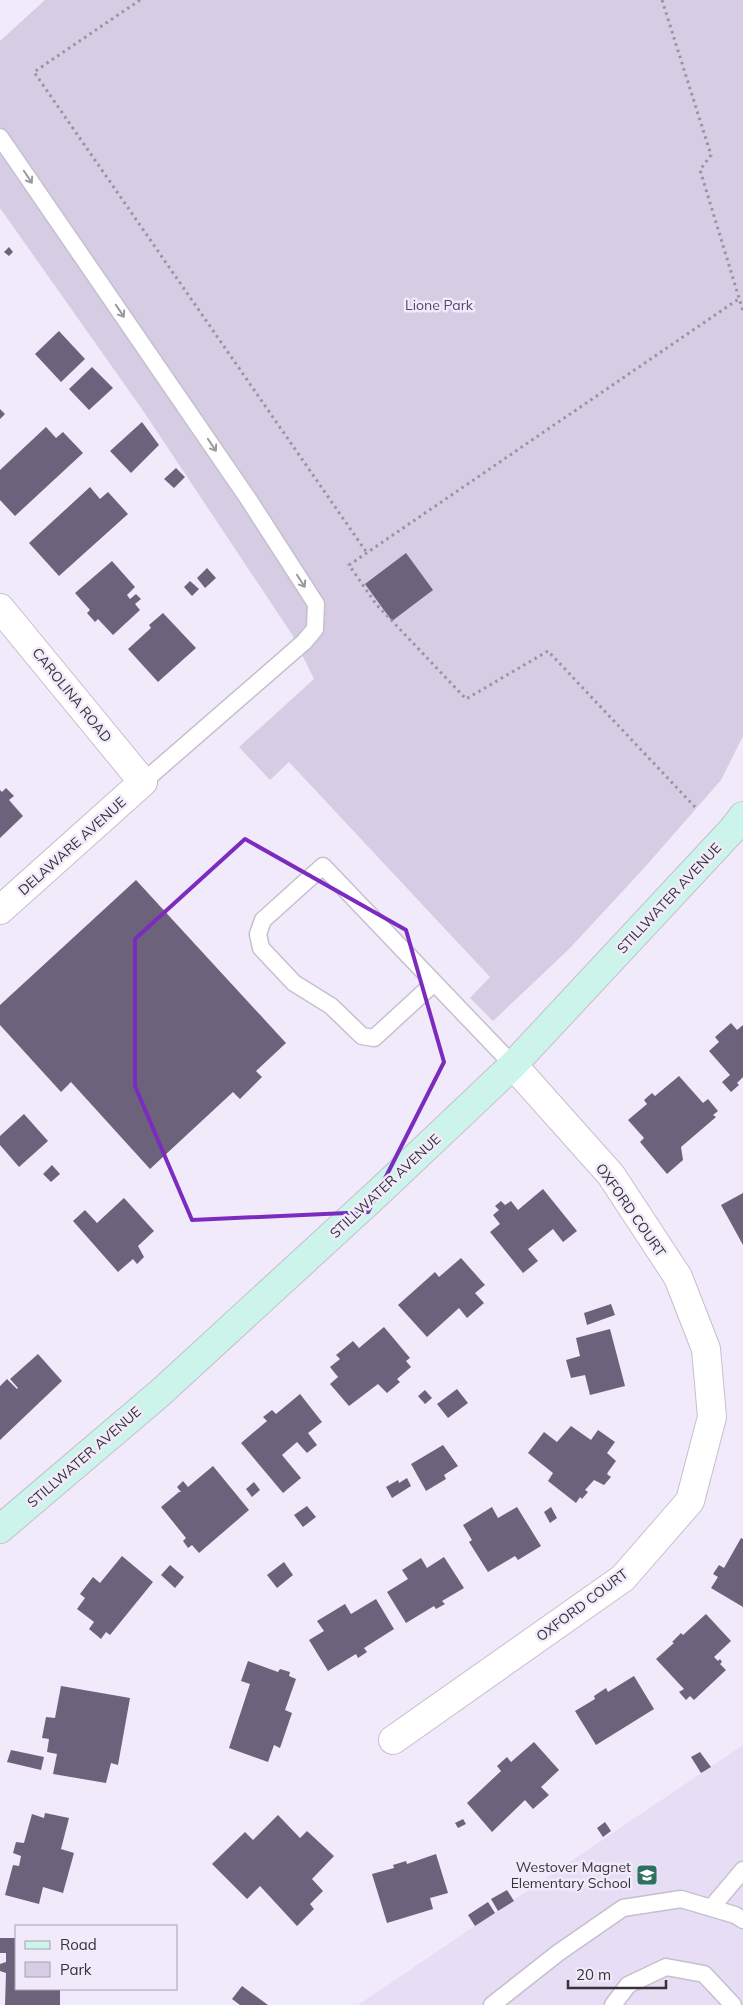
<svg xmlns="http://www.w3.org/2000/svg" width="743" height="2005" font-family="Mulish,sans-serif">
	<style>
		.built { fill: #e7ddf4 }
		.green { fill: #d6cce3 }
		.building { fill: #6d627b }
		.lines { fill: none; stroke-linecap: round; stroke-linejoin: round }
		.lane-casing { stroke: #c5bfce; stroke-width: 19 }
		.street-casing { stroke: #c5bfce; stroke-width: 30 }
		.secondary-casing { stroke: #c5bfce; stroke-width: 30 }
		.path { stroke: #99949f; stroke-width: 3; stroke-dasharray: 2.5 4; stroke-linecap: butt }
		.lane { stroke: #fff; stroke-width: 16 }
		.street { stroke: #fff; stroke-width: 28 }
		.secondary { stroke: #cdf4eb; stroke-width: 28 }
		.oneway { stroke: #9a999c }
		.marked { fill: none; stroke: #7b2cbf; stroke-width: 4; stroke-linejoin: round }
		.labels { text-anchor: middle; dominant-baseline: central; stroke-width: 5; stroke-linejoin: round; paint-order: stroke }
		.park-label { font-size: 14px; fill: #57446d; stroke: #f1eafa }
		.street-label { font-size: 14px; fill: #363339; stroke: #f1eafa }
		.poi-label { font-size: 14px; fill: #363339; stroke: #f1eafa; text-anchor: end }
	</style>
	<rect width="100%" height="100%" fill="#f1eafa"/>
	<path class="built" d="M743,1745V2005H358Z"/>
	<path class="green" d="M45,0H743V736L721,780L645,867L569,949L493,1021L470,998L490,977L289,762L270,780L239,747L314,679L293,636L144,412L0,208V41Z"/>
	<path class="building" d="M9,247L13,252L9,256L4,252Z
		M59,331L85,359L61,382L35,354Z
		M92,367L113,388L89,410L69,389Z
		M0,409L5,414L0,419Z
		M142,422L159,445L131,473L110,451Z
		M46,427L56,438L63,432L83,453L15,516L0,500V470Z
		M176,468L185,477L174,488L164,479Z
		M90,487L100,499L108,492L128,514L59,576L29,543Z
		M406,553L433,590L392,621L365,584Z
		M112,561L135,587L127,595L130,599L136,594L141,599L135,604L140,610L113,635L98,619L95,622L87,613L90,610L75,593Z
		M207,568L216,578L205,588L197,578Z
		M190,581L199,589L192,596L184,587Z
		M163,613L196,648L158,682L128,649L151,628L149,625Z
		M6,788L14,796L9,800L23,816L0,838V790L2,792Z
		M136,880L286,1043L256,1071L262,1077L240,1099L233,1092L150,1169L71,1082L61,1092L0,1025V1005Z
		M731,1023L737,1030L743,1025V1077L737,1083L739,1085L731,1092L722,1082L730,1075L709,1051L719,1042L715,1037Z
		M679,1076L703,1103L708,1099L718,1111L713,1115L716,1117L681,1147L683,1160L667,1174L640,1142L644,1138L628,1120L647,1104L644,1100L652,1093L655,1096Z
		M24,1114L48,1141L19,1167L0,1145V1136Z
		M52,1165L60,1174L51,1182L43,1174Z
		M543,1189L577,1231L563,1242L553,1229L528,1249L538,1261L523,1273L490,1232L500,1224L493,1215L499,1210L495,1206L501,1201L505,1205L511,1201L518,1210Z
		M743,1193V1245L721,1205Z
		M124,1198L154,1231L138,1246L144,1257L137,1264L133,1259L118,1272L73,1221L85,1210L97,1223Z
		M461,1258L485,1285L475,1293L484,1303L467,1318L459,1308L427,1337L398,1305L435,1272L439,1277Z
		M611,1304L615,1315L587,1325L584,1313Z
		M384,1327L410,1358L406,1361L411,1367L397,1379L400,1382L387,1393L378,1384L349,1406L330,1384L338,1377L330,1367L340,1359L336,1355L353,1341L359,1348Z
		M610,1329L625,1386L590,1395L585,1375L571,1378L566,1360L580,1356L576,1338Z
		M38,1354L62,1381L0,1440V1386L7,1379L17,1389L18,1388L10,1379Z
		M457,1389L468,1403L448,1418L437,1404Z
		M425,1390L432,1398L425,1404L418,1396Z
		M300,1394L322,1422L308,1433L317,1445L307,1453L297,1442L282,1455L301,1478L283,1493L241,1443L267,1421L263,1417L272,1410L276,1414Z
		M571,1426L591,1440L598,1430L615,1442L607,1453L616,1461L608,1472L607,1474L611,1477L604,1485L594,1480L585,1490L588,1492L582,1499L580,1497L576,1503L548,1481L553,1473L528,1453L544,1432L557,1442Z
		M443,1445L458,1466L444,1475L446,1479L426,1491L411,1464Z
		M213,1466L249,1510L199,1553L192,1545L188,1548L183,1541L186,1538L161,1507L179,1492H181L177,1487L183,1481L188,1487Z
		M407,1478L411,1486L392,1498L386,1487L398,1480L399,1483Z
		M254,1482L260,1490L252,1497L246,1489Z
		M307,1506L316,1517L303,1527L294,1515Z
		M492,1507L498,1518L517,1507L541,1546L518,1560L515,1556L488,1572L469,1542L472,1540L463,1525Z
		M551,1507L557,1518L550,1523L544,1512Z
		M741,1538L743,1539V1607L711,1588L718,1577L713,1574L719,1565L724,1568Z
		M122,1556L153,1582L110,1635L106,1632L101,1639L89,1629L94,1622L77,1609L85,1598L80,1594L93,1577L100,1583Z
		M444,1557L464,1588L442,1601L445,1604L436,1609L434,1606L406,1623L387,1592L408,1579L402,1570L421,1558L427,1568Z
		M284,1562L293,1575L277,1588L267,1575Z
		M170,1565L184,1577L175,1588L161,1575Z
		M376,1599L394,1629L364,1648L367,1652L358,1658L356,1654L328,1671L309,1640L324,1631L317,1621L345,1604L351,1614Z
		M706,1614L731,1641L714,1657L718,1661L720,1659L722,1662L720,1664L726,1670L694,1700L690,1696L686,1700L679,1692L684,1689L656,1659L674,1643L672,1642L681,1633L683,1635Z
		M248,1661L278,1672L280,1669L290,1672L289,1676L296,1679L285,1710L292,1713L280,1748L274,1745L268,1762L229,1748L250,1684L241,1681Z
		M634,1676L654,1709L596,1745L575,1711L595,1699L594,1696L606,1688L608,1692Z
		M61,1686L130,1698L118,1765L111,1763L106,1783L53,1774L57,1754L47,1752L49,1739L42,1738L46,1717L55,1718Z
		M534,1742L559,1770L541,1787L549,1795L533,1809L525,1800L492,1832L467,1803L501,1771L497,1766L507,1757L511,1762Z
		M11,1750L44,1757L41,1770L7,1762Z
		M700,1752L711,1767L701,1773L691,1757Z
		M45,1813L69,1818L61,1849L74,1853L63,1893L43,1887L39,1904L5,1895L13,1865L19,1866L21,1856L13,1853L16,1842L24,1843L32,1814L44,1818Z
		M278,1815L300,1838L307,1831L334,1856L312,1879L323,1891L310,1904L314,1909L297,1926L260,1886L247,1899L212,1864L245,1832L253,1840Z
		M463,1819L466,1824L458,1828L455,1823Z
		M605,1822L611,1831L603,1837L597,1828Z
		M436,1854L448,1893L430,1898L433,1909L387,1923L372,1874L394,1868L393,1865L406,1861L407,1864Z
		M507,1890L514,1901L498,1911L491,1899Z
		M488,1902L495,1913L475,1926L468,1915Z
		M0,1938H16V1989H60V2005H5L6,1973L0,1971V1964L6,1962V1953H0Z
		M242,1986L268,2005H240L232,1999Z"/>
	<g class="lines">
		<g class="lane-casing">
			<path id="lane" d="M0,137L249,500L316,604L315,629L304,642L143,782
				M434,983L374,1038L362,1036L331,1006L294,983L261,948L258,934L263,920L323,866L513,1065
				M711,1908L743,1870
				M492,2005L558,1953L623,1908L681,1899L735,1915L743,1920
				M613,2005L628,1985L666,1967L704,1974L733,2005"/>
		</g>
		<g class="street-casing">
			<path id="street" d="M0,608L143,782L0,910
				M393,1740L623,1578L690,1501L712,1417L706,1349L678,1277L611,1175L513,1065"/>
		</g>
		<g class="secondary-casing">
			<path id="secondary" d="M0,1529L160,1393L380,1191L513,1065L733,829L743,816"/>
		</g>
		<path class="path" d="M140,0L34,72L367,553
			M662,0L711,155L700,170L743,311
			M695,807L548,651L466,699L376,604L349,565L740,298"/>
		<use href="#lane" class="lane"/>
		<use href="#street" class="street"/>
		<use href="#secondary" class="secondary"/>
	</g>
	<defs><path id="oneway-shaft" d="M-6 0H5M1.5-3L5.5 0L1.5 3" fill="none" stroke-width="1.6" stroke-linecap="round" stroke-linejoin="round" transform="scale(1.25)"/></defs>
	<g class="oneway">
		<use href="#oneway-shaft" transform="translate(28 177) rotate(56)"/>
		<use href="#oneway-shaft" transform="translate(120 311) rotate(56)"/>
		<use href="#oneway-shaft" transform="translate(212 445) rotate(56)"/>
		<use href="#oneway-shaft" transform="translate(301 581) rotate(57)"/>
	</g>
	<path class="marked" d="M245,839L406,930L444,1062L368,1212L192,1220L135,1086V939Z"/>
	<defs>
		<g id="school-square" transform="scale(1.125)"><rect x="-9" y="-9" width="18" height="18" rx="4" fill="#2f7161" stroke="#f1eafa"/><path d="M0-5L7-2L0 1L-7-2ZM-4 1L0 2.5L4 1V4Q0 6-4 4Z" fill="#fff"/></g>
	</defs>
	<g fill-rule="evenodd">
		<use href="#school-square" x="647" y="1875"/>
	</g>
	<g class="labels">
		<g class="park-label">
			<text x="439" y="305">Lione Park</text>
		</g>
		<g class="street-label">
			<text transform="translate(72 695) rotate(51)">CAROLINA ROAD</text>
			<text transform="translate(72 846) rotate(-42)">DELAWARE AVENUE</text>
			<text transform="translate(669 898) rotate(-47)">STILLWATER AVENUE</text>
			<text transform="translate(385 1186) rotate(-43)">STILLWATER AVENUE</text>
			<text transform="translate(631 1210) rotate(55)">OXFORD COURT</text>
			<text transform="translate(84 1457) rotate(-41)">STILLWATER AVENUE</text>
			<text transform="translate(582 1605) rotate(-37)">OXFORD COURT</text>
		</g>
		<g class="poi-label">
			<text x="631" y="1867">Westover Magnet<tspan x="631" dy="16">Elementary School</tspan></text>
		</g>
	</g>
	<rect x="15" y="1925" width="162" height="65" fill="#f1eafa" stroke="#a6a1ad"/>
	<rect x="25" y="1941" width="25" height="8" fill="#cdf4eb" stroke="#a6a1ad"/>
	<text x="60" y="1950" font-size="15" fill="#363339">Road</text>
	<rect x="25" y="1962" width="25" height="15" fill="#d6cce3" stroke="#a6a1ad"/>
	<text x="60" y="1975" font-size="15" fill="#363339">Park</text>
	<path d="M568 1980v8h98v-8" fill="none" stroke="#363339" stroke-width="2.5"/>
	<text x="576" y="1980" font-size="15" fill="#363339" stroke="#f1eafa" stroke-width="4" paint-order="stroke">20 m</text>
</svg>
